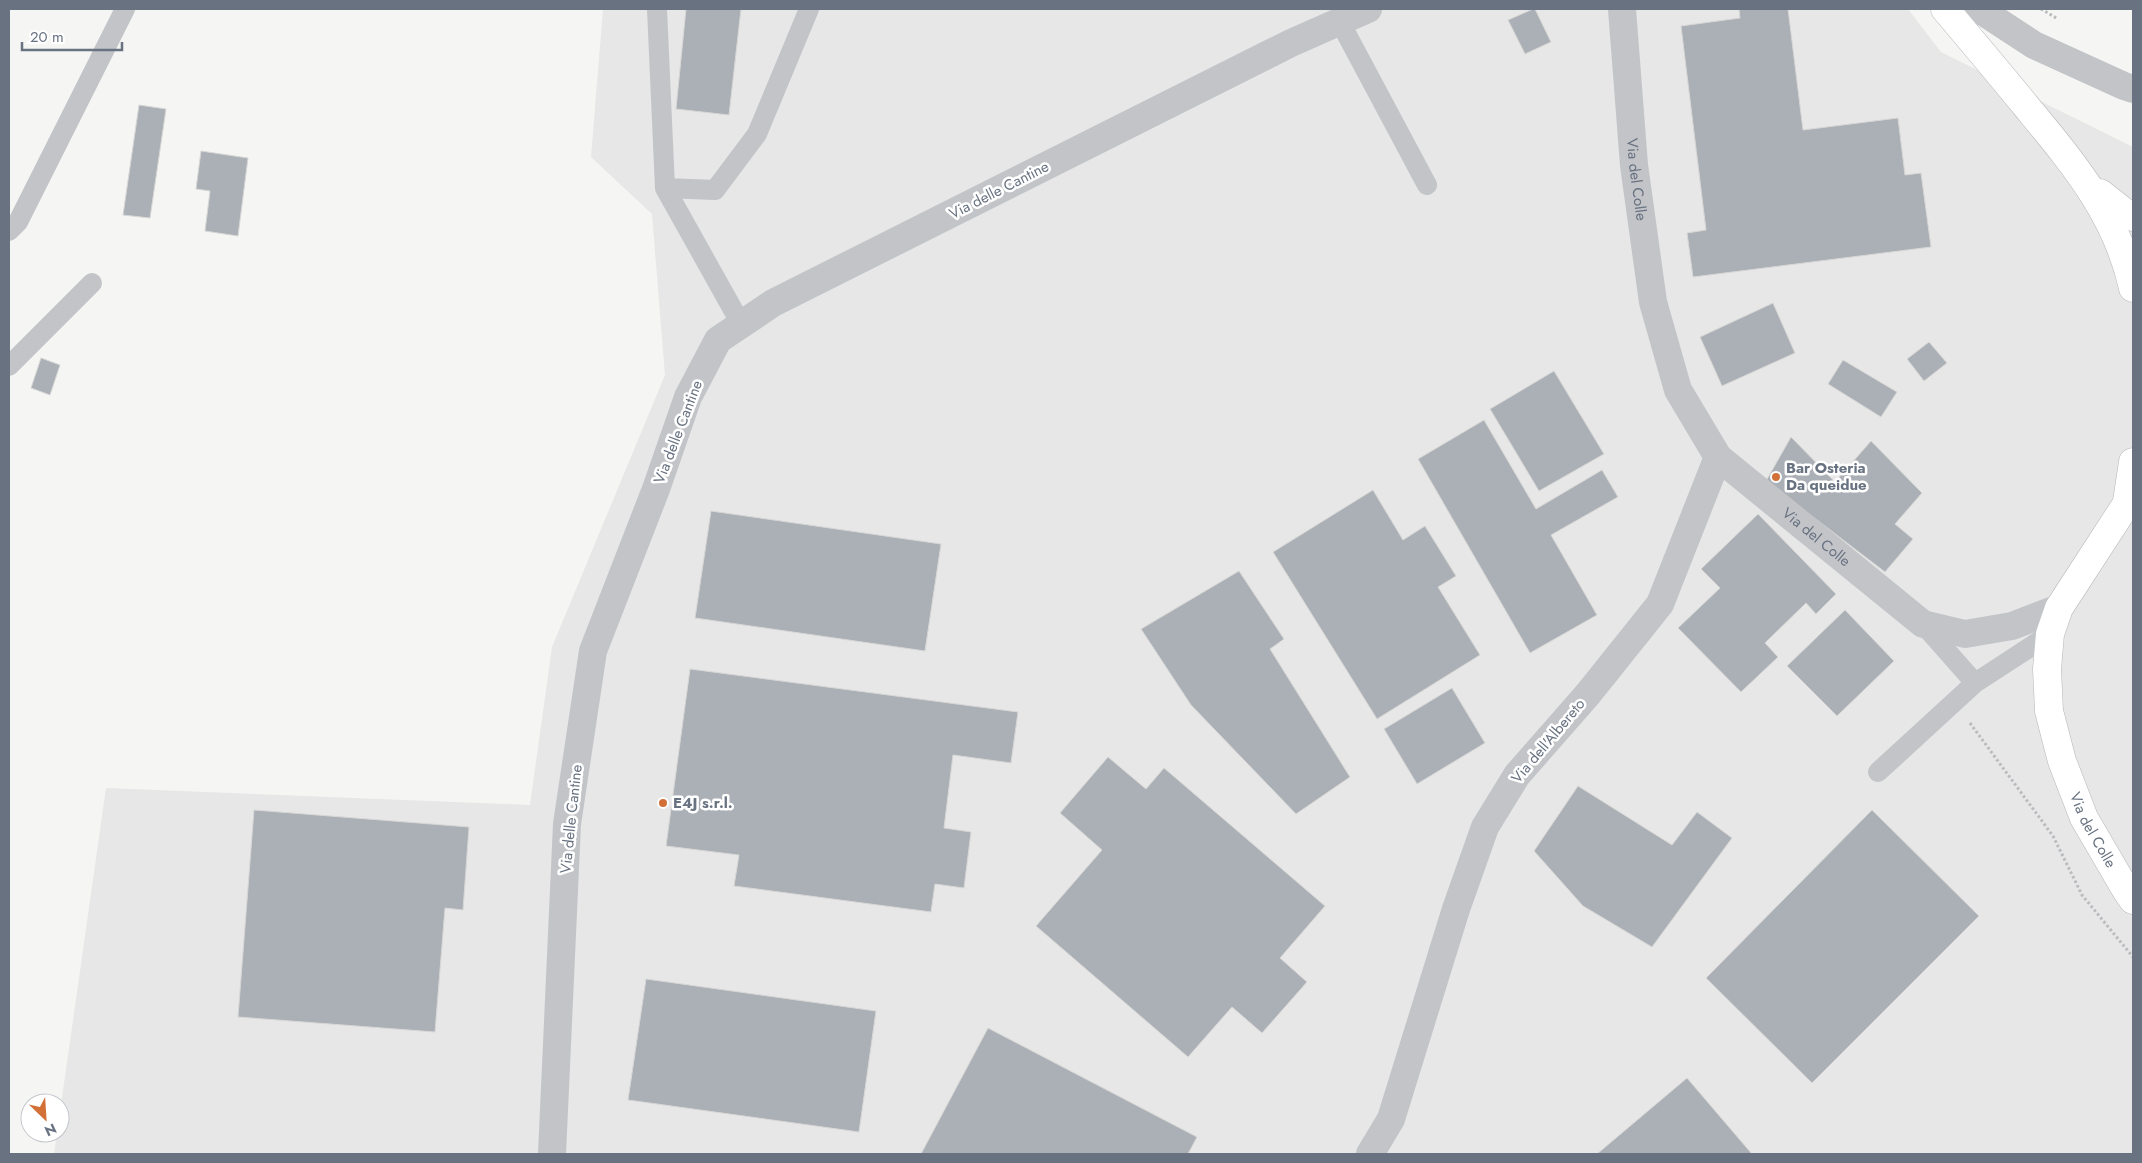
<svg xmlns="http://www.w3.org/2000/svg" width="2142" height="1163" font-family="Jost,sans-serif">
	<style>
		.built { fill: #e6e7e6 }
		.building { fill: #abafb6; stroke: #d7d7d5 }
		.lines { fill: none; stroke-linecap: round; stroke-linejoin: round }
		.secondary-casing { stroke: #b4b7bc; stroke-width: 29 }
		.path { stroke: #b9bbbe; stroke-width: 3; stroke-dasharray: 2.5 2.5; stroke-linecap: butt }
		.service { stroke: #c2c4c8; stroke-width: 20 }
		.minor { stroke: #c2c4c8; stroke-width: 28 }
		.tertiary { stroke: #c2c4c8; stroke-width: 28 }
		.secondary { stroke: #fff; stroke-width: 28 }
		.poi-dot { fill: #d27037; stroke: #fff; stroke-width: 2 }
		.labels { text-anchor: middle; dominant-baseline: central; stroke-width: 5; stroke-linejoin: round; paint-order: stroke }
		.street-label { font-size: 15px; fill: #687281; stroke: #fff }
		.poi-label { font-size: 15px; font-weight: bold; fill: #687281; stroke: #fff; text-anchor: start }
	</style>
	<rect width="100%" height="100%" fill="#f5f6f3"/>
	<path class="built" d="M603,9H1908L1941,52L2133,147V1154H54L57,1133H60V1112L106,788L530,805L552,647L665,375L652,214L591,157Z"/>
	<path class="building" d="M686,9H741L729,115L676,109Z
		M1533,9H1535L1551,42L1525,54L1508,20Z
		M1739,9H1788L1803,130L1898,118L1905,175L1921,173L1931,247L1693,277L1687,233L1706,230L1681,26L1740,18Z
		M139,105L166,109L150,218L123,215Z
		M201,151L248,158L238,236L205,231L210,191L196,189Z
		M1773,303L1795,353L1722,386L1700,337Z
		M1929,342L1947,363L1924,381L1907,359Z
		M41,358L60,365L50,395L31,388Z
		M1843,360L1897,392L1881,417L1828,384Z
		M1554,371L1604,454L1539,491L1490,409Z
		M1484,420L1536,509L1602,470L1618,497L1551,535L1597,615L1530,653L1418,459Z
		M1791,437L1835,482L1871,441L1922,493L1895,524L1913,539L1885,572L1766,481Z
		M1373,490L1403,540L1425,526L1456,576L1438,587L1480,655L1377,719L1273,552Z
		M711,511L941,544L925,651L695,618Z
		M1758,514L1836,594L1816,614L1806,603L1765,643L1778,657L1741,692L1678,628L1720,588L1701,569Z
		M1239,571L1284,639L1270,649L1350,777L1296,814L1191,705L1141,629Z
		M1845,610L1894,661L1837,716L1787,666Z
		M690,669L1018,712L1011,763L953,755L944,828L971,832L964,888L935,884L931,912L734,886L739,855L666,846Z
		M1452,688L1485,743L1417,784L1384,729Z
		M1108,757L1146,789L1164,768L1325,906L1280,958L1307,982L1262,1033L1232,1007L1188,1057L1036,926L1102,850L1060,813Z
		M1578,786L1672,845L1697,812L1732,838L1652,947L1583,906L1534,851Z
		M254,810L469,827L463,910L445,908L435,1032L238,1017Z
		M1872,810L1979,916L1812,1083L1706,978Z
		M646,979L876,1011L859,1132L628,1100Z
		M988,1028L1197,1137L1188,1154H921Z
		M1687,1078L1752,1154H1597Z"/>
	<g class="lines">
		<g class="secondary-casing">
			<g id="secondary">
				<path d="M1945,9C1972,41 1999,73 2026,106C2072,162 2117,214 2133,288"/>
				<path d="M2100,193L2128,215L2133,217"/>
				<path id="s2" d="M2133,494L2059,608L2050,634L2047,669L2049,711L2062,761L2084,818L2126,890L2133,900"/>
				<path d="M2127,502L2133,462"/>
			</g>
		</g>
		<path class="path" d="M2041,9L2058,19
			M1970,723L2053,836L2082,895L2133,957"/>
		<path class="service" d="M657,9L665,188L741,324
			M1340,22L1427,185
			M665,188L715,190L757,134L809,9
			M9,231L18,222L125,9
			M9,366L92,283
			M1923,624L1975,683L2050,634
			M1878,772L1975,683"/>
		<g class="minor">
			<path id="s1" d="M1622,9L1634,165L1653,302L1678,390L1718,457L1923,624L1965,634L2012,626L2059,608"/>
			<path d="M552,1154L567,824L593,651L656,489L688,397L718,340L773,303L1291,43L1368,9"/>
			<path d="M1370,1154L1391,1119L1456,909L1485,827L1517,775L1588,694L1660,604L1718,457"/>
		</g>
		<path class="tertiary" d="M1979,9L2034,45L2124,86L2133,89"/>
		<use href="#secondary" class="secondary"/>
	</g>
	<g class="poi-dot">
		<circle cx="1776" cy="477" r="5"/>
		<circle cx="663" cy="803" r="5"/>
	</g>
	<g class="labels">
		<g class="street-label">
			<text stroke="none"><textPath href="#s1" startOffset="171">Via del Colle</textPath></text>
			<text transform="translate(999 190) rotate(-27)">Via delle Cantine</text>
			<text transform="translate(678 432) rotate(-69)">Via delle Cantine</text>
			<text stroke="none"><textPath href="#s1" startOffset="591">Via del Colle</textPath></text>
			<text transform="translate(1548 741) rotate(-50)">Via dell'Albereto</text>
			<text transform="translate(571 819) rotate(-84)">Via delle Cantine</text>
			<text stroke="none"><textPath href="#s2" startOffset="368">Via del Colle</textPath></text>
		</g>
		<g class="poi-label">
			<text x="1786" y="468">Bar Osteria<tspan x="1786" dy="17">Da queidue</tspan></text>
			<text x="673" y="803">E4J s.r.l.</text>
		</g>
	</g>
	<rect width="2142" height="1163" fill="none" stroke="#687281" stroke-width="20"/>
	<g transform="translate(45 1118) rotate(155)"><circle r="24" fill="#ffffff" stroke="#c3c7cd"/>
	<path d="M0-4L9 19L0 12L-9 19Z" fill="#d27037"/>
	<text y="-8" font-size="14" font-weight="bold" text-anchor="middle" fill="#687281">N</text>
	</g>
	<path d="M22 42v8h100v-8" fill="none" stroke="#687281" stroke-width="2.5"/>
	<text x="30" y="42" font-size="15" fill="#687281" stroke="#ffffff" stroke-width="4" paint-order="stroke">20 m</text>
</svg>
